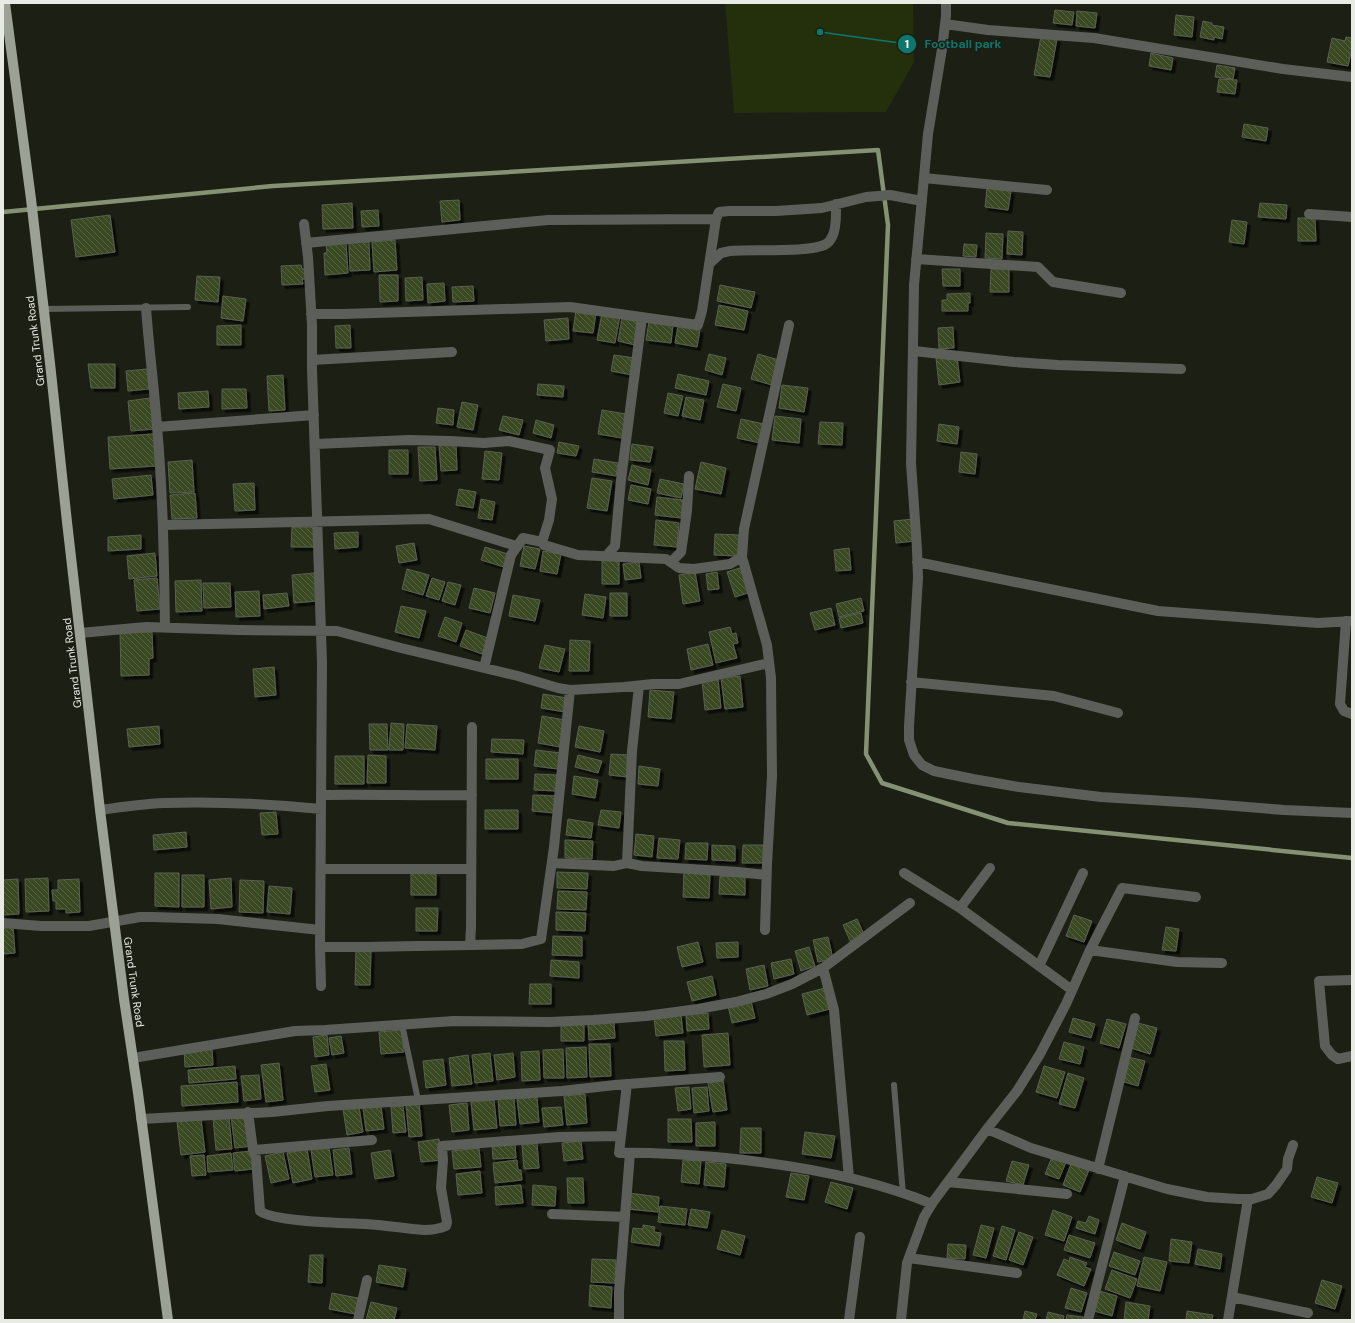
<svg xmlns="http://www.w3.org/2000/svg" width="1355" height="1323" font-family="'DM Sans',sans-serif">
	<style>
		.green { fill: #24300b }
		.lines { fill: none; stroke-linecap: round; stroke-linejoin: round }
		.stream { stroke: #859173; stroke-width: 4.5 }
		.building { fill: url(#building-back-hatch); stroke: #5a6053; filter: url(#shadow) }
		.service { stroke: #5c5f59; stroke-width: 6 }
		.minor { stroke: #5c5f59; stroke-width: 10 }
		.primary { stroke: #9ca195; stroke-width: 10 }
		.labels { text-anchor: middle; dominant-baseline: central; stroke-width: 3; stroke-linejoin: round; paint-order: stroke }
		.street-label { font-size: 11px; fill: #e8ebe4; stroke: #1b1f14 }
		.leader { fill: none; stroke: #0f766e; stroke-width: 1.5 }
		.callout-dot { fill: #0f766e; stroke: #1b1f14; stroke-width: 1.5 }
		.mark-label { font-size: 12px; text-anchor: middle; font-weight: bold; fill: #fff }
		.callout-label { font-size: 12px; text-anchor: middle; font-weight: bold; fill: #0f766e; stroke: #1b1f14; stroke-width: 3; stroke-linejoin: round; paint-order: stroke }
	</style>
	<defs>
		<pattern id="building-back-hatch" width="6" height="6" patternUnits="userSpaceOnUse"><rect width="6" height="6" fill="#3b4922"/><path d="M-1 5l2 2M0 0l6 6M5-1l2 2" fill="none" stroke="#576342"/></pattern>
		<filter id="shadow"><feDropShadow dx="3.5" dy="3.5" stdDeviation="0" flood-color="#0009"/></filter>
	</defs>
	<rect width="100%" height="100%" fill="#1b1f14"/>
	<path class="green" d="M725,3H913L914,62L886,112L734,113Z"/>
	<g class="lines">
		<path class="stream" d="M3,212L273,186L878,150L888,225L866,754L882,783L1008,823L1352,858"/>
	</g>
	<path class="building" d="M1055,10L1074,12L1072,25L1053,23Z
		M1077,11L1097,13L1095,28L1076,26Z
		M1176,15L1194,17L1192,37L1174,35Z
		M1203,21L1212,23V25L1224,27L1222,39L1214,37V40L1200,37Z
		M1041,36L1057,39L1050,77L1034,75Z
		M1346,37L1352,38V48L1348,66L1327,62L1332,38L1345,41Z
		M1151,53L1173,58L1171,70L1149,66Z
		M1217,65L1235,68L1233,79L1215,77Z
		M1219,79L1237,80L1235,94L1217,92Z
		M1244,124L1268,128L1266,141L1242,137Z
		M987,188L1011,191L1008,210L985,207Z
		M459,200L460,220L442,222L440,201Z
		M352,203L353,228L323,229L322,205Z
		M1260,203L1287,205L1286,219L1258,217Z
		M378,210L379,226L362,227L361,211Z
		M110,215L115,252L76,257L71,220Z
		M1298,218H1315L1316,241H1298Z
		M1232,220L1247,222L1244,244L1229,242Z
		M1008,231L1023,232L1022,255L1007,254Z
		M986,233L1003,234L1002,259L985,258Z
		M395,240L397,270L374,272L372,242Z
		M369,242L370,270L350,271L349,243Z
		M346,243L348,273L325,275L324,253H327L326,244Z
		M964,244L977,245L976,257L963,256Z
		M301,265L302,269H307L308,279H302L303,284L282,285L281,266Z
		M942,269H960V286H943Z
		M991,269H1009V292H990Z
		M379,275H398V301L380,302Z
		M197,276L220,277L218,302L195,300Z
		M422,277L423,300L406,301L405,278Z
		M444,283L445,301L428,303L427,284Z
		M720,285L755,292L751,308L717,301Z
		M473,286L474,301L453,302L452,287Z
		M970,293V303H968V311H942V300H947V294Z
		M223,296L246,299L243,321L221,318Z
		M719,305L748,311L744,330L715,325Z
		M576,310L596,313L593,333L573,331Z
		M602,313L620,316L615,343L597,340Z
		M568,318L569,339L546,341L544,320Z
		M622,318L639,322L635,345L618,341Z
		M649,322L673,325L671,343L646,340Z
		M241,325V345H217V326Z
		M350,325L351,348H336L335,326Z
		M678,326L700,330L697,347L675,343Z
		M953,327L954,348L939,349L938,328Z
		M709,354L726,358L722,375L705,370Z
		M758,354L779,360L772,385L751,379Z
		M614,355L635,358L632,375L611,371Z
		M957,356L960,382L939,385L936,358Z
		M88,364H115V388H91Z
		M147,369L149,389L128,391L126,371Z
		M678,374L709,381L706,395L675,388Z
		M283,375L285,410L269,411L267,376Z
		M538,384L564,386L563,397L537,395Z
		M723,384L741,388L736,411L717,407Z
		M782,385L808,388L804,412L779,408Z
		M222,389H246L247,408L222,409Z
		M208,391L209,407L179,409L178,393Z
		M668,393L683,396L678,416L664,413Z
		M686,397L704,400L700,420L682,416Z
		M150,398L154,429L131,431L128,401Z
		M462,402L478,405L473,430L457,427Z
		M438,408L454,410L453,425L436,423Z
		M602,410L626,414L622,438L598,434Z
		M503,416L523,420L519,435L499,430Z
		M775,416L801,419L799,443L772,440Z
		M741,419L764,424L760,443L737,438Z
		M536,420L554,425L551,438L533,433Z
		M820,422L843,423L842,445L818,444Z
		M939,424L959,427L957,444L937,441Z
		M154,434L156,466L110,469L108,437Z
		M559,442L579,446L576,456L557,453Z
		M456,444L457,470L441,471L439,445Z
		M632,444L653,447L650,462L630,460Z
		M418,447H435L437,480L420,481Z
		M389,450H408V474H389Z
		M485,451L502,453L499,480L482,479Z
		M961,452L977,454L975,474L959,472Z
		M594,459L618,463L616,476L592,472Z
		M192,460L194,492L170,493L168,462Z
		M701,462L726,468L721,494L695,489Z
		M632,465L651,470L648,485L628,480Z
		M151,475L153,495L114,499L112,479Z
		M592,478L612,481L607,511L587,508Z
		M660,479L684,484L681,498L657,493Z
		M254,483L255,510L235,511L233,484Z
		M631,485L651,489L648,504L628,500Z
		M459,489L476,492L473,508L456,505Z
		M195,493L197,518L172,519L170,495Z
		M657,497L683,500L681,518L655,515Z
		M481,499L495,502L492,520L478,518Z
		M913,519L915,541L896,543L894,521Z
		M656,520L679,523L677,547L654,545Z
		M292,527H318V547H291Z
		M358,532V547L335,549L334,533Z
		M715,534L739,535L738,556L714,555Z
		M141,535V549L108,551V537Z
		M414,543L417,560L399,563L396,546Z
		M524,546L540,549L535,569L520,566Z
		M485,547L508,554L504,567L481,560Z
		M849,548L851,570L836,571L834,550Z
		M543,551L561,554L557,574L540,571Z
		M155,553L157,576L129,579L127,556Z
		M602,558H619V584H602Z
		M639,562L641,578L625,580L623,564Z
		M743,567L751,592L735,597L727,572Z
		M407,569L429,575L423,595L402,589Z
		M695,572L700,601L683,604L679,575Z
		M717,572L719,589L708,590L706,574Z
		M314,573L317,601L294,603L292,575Z
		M157,578L160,609L137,611L134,580Z
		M432,578L445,582L439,600L426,596Z
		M201,580L202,611L176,612L175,581Z
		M448,582L461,585L455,605L442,601Z
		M203,583H230L231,607L204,608Z
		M474,588L495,593L490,613L469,608Z
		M259,591L260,616L236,617L235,592Z
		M287,593L289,606L264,609L263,595Z
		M610,593H627V616H610Z
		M585,594L606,597L603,618L582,615Z
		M513,595L540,600L535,621L509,616Z
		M861,598L864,611L839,617L836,604Z
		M401,606L426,611L419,638L395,632Z
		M831,608L835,625L815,630L810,613Z
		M861,613L863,623L841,628L839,618Z
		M445,617L462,623L456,642L438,636Z
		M730,627L732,634L736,633L738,643L733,644L737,658L716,663L709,632Z
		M466,630L488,638L482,654L460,646Z
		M152,632L153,658L149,659V675L121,676L120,633Z
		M570,640L590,641L589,671H569Z
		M708,644L713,665L691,670L687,649Z
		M545,645L565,649L559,672L539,668Z
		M274,667L276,695L255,697L253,669Z
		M740,676L743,707L725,709L721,678Z
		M718,679L721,708L705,710L702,681Z
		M650,690L674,692L671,719L648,717Z
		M543,694L567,698L565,712L541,708Z
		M542,716L565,720L560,747L538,743Z
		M391,723L404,724L403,750H389Z
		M369,724H387L388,750H370Z
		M407,724L437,726L435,750L405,748Z
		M159,726L160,744L129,747L127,729Z
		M579,726L604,731L600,752L575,747Z
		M492,739L524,740L523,754L491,752Z
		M536,750L561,753L558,769L534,766Z
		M611,754L630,755L628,777L609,775Z
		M368,755L386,756V783H367Z
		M578,755L602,761L598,773L575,767Z
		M335,756H364V784H335Z
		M486,759H518V779H486Z
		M639,766L660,769L658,786L638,784Z
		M535,774L558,775L557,791L534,790Z
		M574,776L598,780L595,798L572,794Z
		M533,795L556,796L555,813L532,811Z
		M485,810H518V829H485Z
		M601,810L621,812L619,828L598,825Z
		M276,812L278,834L262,835L260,813Z
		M568,819L593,823L591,838L566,835Z
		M186,832L187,847L154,850L153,835Z
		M636,834L654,836L652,857L634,855Z
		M659,838L680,840L678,859L657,858Z
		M565,840L593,841L592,859L565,858Z
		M686,843H708L707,860L685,859Z
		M712,845L735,846V861L712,860Z
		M743,845H764L763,863H742Z
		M557,872L588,873L587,889L557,888Z
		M684,872L710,873L709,898L683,897Z
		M155,873H179V907L155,906Z
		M411,873L436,874V895H411Z
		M182,875H204V907H182Z
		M720,876L745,877V895L719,894Z
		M48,878L49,911L26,912L25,879Z
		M231,878L232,907L211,909L209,880Z
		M18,879L19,914L3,915V880Z
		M79,879L80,912L66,913V909H56V901H53L52,890H58V880Z
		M240,880L264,881L263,913L239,912Z
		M269,886L292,888L290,914L267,912Z
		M558,891L587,892L586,910L557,909Z
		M416,908H438L437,931H416Z
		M556,912L586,913L585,931L556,930Z
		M1074,915L1092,921L1084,942L1066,936Z
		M857,919L865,936L851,943L843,925Z
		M3,926H13L15,953L3,954Z
		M1166,927L1179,929L1176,951L1162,950Z
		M553,936L582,937V956L552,955Z
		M828,937L833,959L818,962L813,940Z
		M698,942L703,962L682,967L677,947Z
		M738,942V957L717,958L716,943Z
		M809,947L815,966L801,971L795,951Z
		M356,950H371L370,985H355Z
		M791,959L794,974L774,979L771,963Z
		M551,960L579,962V978L550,976Z
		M764,965L768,986L750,990L746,969Z
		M712,976L716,995L692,1001L687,982Z
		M530,984H551V1004H529Z
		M825,988L830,1009L807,1015L802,994Z
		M751,1001L755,1018L732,1023L728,1006Z
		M708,1013L709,1029L687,1031L686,1015Z
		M681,1015L683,1033L656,1036L654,1018Z
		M1073,1018L1095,1024L1091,1038L1069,1032Z
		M1107,1019L1126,1024L1119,1048L1100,1043Z
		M614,1021L615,1038L589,1040L588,1022Z
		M1138,1023L1157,1028L1150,1054L1131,1048Z
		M561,1024H584V1041H561Z
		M402,1030L404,1052L381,1054L379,1032Z
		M728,1033L730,1065L704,1067L702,1035Z
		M327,1035L329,1055L315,1057L313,1037Z
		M341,1036L344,1053L332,1055L329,1038Z
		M664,1041H684L685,1070L665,1071Z
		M1064,1042L1084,1047L1080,1064L1059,1059Z
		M589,1044H610L611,1076L590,1077Z
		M586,1047L587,1077L567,1078L566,1048Z
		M212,1048L213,1065L185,1067L184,1050Z
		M563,1049L564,1078H544L543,1050Z
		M539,1051L540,1080L522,1081L521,1052Z
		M490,1053L493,1081L475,1083L472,1055Z
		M513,1053L515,1077L497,1080L494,1055Z
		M468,1055L472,1084L452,1086L449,1058Z
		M1128,1057L1145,1061L1138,1086L1121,1081Z
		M443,1059L446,1085L426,1088L423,1061Z
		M279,1063L283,1100L266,1102L261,1065Z
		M326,1064L330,1090L315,1092L311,1066Z
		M235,1066L236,1079L189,1083L188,1070Z
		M1044,1066L1065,1072L1057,1098L1036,1092Z
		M1068,1073L1084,1078L1075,1108L1059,1104Z
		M259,1075L261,1099L244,1101L241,1076Z
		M723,1080L727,1110L713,1112L708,1083Z
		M237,1082L238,1102L182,1106L181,1086Z
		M689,1087L691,1109L678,1111L675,1088Z
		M707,1087L709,1111L694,1113L692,1088Z
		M585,1094L587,1123L567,1125L564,1096Z
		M537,1097L539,1122L520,1124L517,1099Z
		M514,1098L516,1125L500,1126L498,1099Z
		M494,1100L497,1128L474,1130L471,1102Z
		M419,1103L422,1136L409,1137L406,1105Z
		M467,1103L469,1130L452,1132L449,1105Z
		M381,1106L384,1129L366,1131L363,1108Z
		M403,1106L406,1132L393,1133L391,1107Z
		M359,1107L363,1132L347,1135L343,1109Z
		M561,1107L563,1125L544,1127L542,1108Z
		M247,1114L251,1146L235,1148L231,1116Z
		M229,1116L232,1149L216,1150L213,1118Z
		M201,1119L205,1152L181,1155L177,1122Z
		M668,1119H691L692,1142H668Z
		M715,1122V1146H696V1123Z
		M741,1128H761V1153H740Z
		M805,1132L835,1136L831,1158L802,1154Z
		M439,1139L442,1160L421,1162L418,1142Z
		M581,1141L583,1159L564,1161L562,1143Z
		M515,1143L516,1158L493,1159L492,1144Z
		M537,1143L539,1168L524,1169L522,1145Z
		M329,1147L333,1175L315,1177L311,1150Z
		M349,1148L352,1174L336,1176L333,1150Z
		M479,1148L481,1167L454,1169L452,1151Z
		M307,1149L312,1179L293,1183L287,1153Z
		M390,1150L394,1176L375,1179L371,1153Z
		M251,1151L253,1169L235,1171L233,1153Z
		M283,1152L289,1179L271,1183L265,1156Z
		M231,1153L233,1170L208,1172L207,1156Z
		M204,1155L206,1175L192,1176L190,1156Z
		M1052,1157L1066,1162L1059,1179L1045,1174Z
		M517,1160L518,1170H521L522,1180L495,1183L493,1163Z
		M683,1160L701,1161L699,1184L681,1182Z
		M1012,1161L1029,1165L1023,1185L1006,1181Z
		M706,1162L726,1164L724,1187L704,1185Z
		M1071,1164L1089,1170L1080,1192L1063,1185Z
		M480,1171L482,1193L458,1195L456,1174Z
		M791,1173L809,1176L804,1200L786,1197Z
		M1317,1177L1338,1183L1332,1203L1311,1197Z
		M567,1178H583L584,1203H568Z
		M831,1182L853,1188L847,1209L825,1202Z
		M521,1185L523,1203L496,1205L495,1187Z
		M533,1185L556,1187L555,1206L532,1205Z
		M629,1193L659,1197L658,1212L627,1209Z
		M660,1206L687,1209L685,1225L658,1222Z
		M691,1209L710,1212L707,1228L688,1225Z
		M1053,1210L1072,1217L1064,1241L1045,1235Z
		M1089,1216L1099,1220L1095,1234L1076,1228L1078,1221L1086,1223Z
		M1122,1223L1146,1232L1140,1249L1116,1240Z
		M643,1225L655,1227L654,1232L661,1233L659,1246L631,1242L633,1228L643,1229Z
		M981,1225L994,1228L986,1258L973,1255Z
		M1002,1226L1015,1230L1006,1260L993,1256Z
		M722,1230L745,1236L740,1255L717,1249Z
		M1019,1232L1033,1237L1023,1265L1009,1260Z
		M1069,1235L1095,1243L1090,1258L1064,1250Z
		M1171,1239L1192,1242L1189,1263L1169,1261Z
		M948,1244L966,1245L965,1259L947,1258Z
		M1198,1249L1222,1254L1220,1269L1195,1264Z
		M1114,1252L1140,1261L1135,1275L1109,1266Z
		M310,1255H323L322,1283L308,1282Z
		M1070,1257L1087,1263L1085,1267L1091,1269L1084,1286L1057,1275L1064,1259L1069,1261Z
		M1144,1257L1167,1262L1160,1291L1137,1286Z
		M592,1259L616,1260L615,1283L591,1282Z
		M379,1265L406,1269L403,1287L376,1282Z
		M1112,1270L1137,1279L1130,1298L1105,1289Z
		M1322,1280L1342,1286L1335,1309L1315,1303Z
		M590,1285L612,1287L611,1308L589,1306Z
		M1071,1288L1087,1293L1081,1312L1065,1308Z
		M1099,1291L1117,1296L1112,1316L1094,1311Z
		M332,1293L358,1298L355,1314L329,1309Z
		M371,1302L397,1308L394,1320H366Z
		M1126,1302L1150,1306L1148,1320H1124Z
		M1025,1311L1037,1314L1035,1320H1023Z
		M1187,1311L1213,1315L1212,1320H1186Z
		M1048,1312L1064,1316L1063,1320H1046Z
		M1067,1315L1083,1317L1082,1320H1066Z"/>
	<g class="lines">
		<path class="service" d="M44,309L188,307
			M402,1024L418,1100
			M894,1085L903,1194"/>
		<path class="minor" d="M946,3V16L942,49L928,134L914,285L911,463L917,549L918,578L909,726V740L914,755L922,765L934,771L973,779L1019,787L1101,797L1198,803L1284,810L1352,813
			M945,24L988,30L1094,38L1283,69L1352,77
			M924,178L1047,190
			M1309,214L1352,217
			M304,224L308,257L312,325V369L322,662L320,947L321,986
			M306,243L548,220L716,219
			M916,259L1038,267L1053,282L1121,293
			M709,264L721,253L730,251C750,249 812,253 826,244C828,243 831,239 832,237C837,228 836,213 836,204
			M146,308C149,348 154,387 157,426C163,493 164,560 165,627
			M311,314H343L570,307L698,325L702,311L716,219L719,212L729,211H776L822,208L866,197L890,195L922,201
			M914,351L1014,362L1058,365L1181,369
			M312,360L452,352
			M157,427L314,415
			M315,444L409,440L450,441L484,443L509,441L550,450L545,468L552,499L549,520L542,542
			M163,525L429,519L516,546
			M606,556L615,546L621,480L642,317
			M671,562L681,552L687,511L689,476
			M917,562L1158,611L1318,623L1352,621
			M1346,621L1340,704L1344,711L1352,714
			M80,633L146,627L239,630L337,631L401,648L518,676L558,688L570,690L624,687L653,684H679L769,663
			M484,668L511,555L523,538L542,542L544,545L578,555L666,559L679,568L694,569L730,564L742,557
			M911,682L1054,696L1118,713
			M321,795C371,794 422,796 472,795
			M100,810C121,807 143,804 164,803C217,801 269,804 321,809
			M552,863L614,866L627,863L642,866L738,872L766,875
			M627,863L632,751L639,686
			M321,869H471
			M904,873L960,908L1072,990
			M960,908L990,868
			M3,923L41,926H89L140,917H152L218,919L320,930
			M765,930L767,864L772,776L771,678L767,645L742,557L744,529L789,325
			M470,945L471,927L472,727
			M320,947H365L522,944L541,939L554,847L570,690
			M1090,950L1122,888L1196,897
			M1039,966L1083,873
			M823,968L834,1010L849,1178
			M1352,980L1319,981L1325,1046L1332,1055L1338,1059L1352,1056
			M133,1058L295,1031L325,1030L454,1021L550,1022L593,1020L646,1016L698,1009L736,1002L766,994L792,984L823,968L910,903
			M248,1112L253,1150L256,1158L260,1211C273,1222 346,1223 366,1224C386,1225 405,1229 424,1230C432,1230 439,1229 446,1226L447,1222L441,1188L443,1160L442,1146L560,1137L621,1136L627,1084
			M141,1119L272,1112L328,1106L562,1091L615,1085L720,1077
			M987,1129L1031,1148L1167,1189L1207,1197L1238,1199H1252L1268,1194L1276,1185L1287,1169L1288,1159L1293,1145
			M621,1136L619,1153C655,1152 691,1155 726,1158C795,1165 868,1177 932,1204
			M253,1150L372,1140
			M1098,1169L1135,1018
			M948,1182L1067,1194
			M552,1214L625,1217
			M909,1258L1017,1273
			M1232,1297L1308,1313
			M358,1320L367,1280
			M619,1320V1292L630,1153
			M849,1320L860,1237
			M901,1320L907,1263L924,1217L933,1202L987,1129L1017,1091L1040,1054L1066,1004L1090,950L1177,962L1222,963
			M1088,1320L1125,1176
			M1228,1320L1248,1199"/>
		<path class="primary" d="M5,3L31,199L50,363L67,522L100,810L124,999L138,1093L168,1320"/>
	</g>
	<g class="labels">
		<g class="street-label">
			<text transform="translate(35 341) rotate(-97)">Grand Trunk Road</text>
			<text transform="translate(72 663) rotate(-97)">Grand Trunk Road</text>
			<text transform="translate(134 982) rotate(82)">Grand Trunk Road</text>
		</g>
	</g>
	<path class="leader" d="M820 32L907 44"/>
	<g class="callout-dot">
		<circle cx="820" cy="32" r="4"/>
		<circle cx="907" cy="44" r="10"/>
	</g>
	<g class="mark-label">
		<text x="907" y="48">1</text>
	</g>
	<g class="callout-label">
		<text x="963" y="48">Football park</text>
	</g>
	<rect width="1355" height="1323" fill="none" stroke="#e8ebe4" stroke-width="8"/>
</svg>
